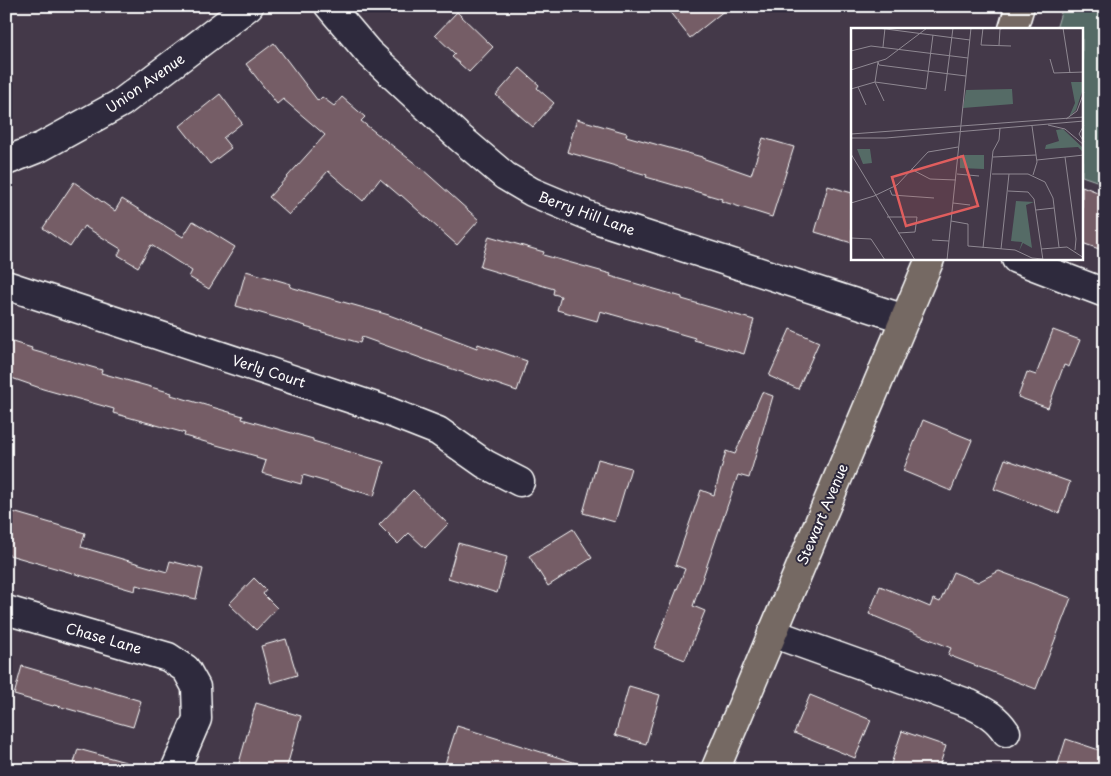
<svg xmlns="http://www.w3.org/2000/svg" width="1111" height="776" font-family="'Playpen Sans',sans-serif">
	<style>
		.green { fill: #556b66; stroke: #aab5b2 }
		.building { fill: #755d66; stroke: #fff }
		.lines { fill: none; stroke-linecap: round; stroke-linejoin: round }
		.minor-casing { stroke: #fff; stroke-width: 31 }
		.major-casing { stroke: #fff; stroke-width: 31 }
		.minor { stroke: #2f2a3d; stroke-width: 28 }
		.major { stroke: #756964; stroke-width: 28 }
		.labels { text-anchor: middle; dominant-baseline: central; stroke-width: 4; stroke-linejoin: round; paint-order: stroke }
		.street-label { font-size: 14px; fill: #fff; stroke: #2f2a3d }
		.inset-road { fill: none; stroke: #8f8892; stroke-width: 1 }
		.view { fill: #e05e5e; fill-opacity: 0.15; stroke: #e05e5e; stroke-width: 2.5 }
		.inset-edge { fill: none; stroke: #fff; stroke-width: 2.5 }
	</style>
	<rect width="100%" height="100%" fill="#443949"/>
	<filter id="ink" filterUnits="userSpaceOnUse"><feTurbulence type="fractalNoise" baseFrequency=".02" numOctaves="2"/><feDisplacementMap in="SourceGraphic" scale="10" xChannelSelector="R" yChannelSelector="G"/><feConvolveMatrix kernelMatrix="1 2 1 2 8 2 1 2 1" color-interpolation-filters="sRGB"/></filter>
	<g filter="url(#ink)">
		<path class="green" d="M1063,6H1105V184L1082,176V29H1056Z"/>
		<path class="building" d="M665,6H730L690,38Z
			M457,12L493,47L469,72L452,57L455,54L435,35Z
			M274,43L318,101L322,97L334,106L342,97L365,117L361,121L422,169L479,220L457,245L401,195L400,196L380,179L363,201L328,171L289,215L269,197L325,135L283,99L277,104L246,64Z
			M520,68L539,85L537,88L554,103L533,127L496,95Z
			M220,94L242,123L223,138L231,148L210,164L180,126Z
			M577,119L627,133L626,136L702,157V158L751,175L763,138L794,147L772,217L721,201L722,199L646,177L647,175L567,152Z
			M74,182L115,211L122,199L183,237L193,221L235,247L209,289L189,277L192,271L151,245L138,267L118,255L121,249L84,226L70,247L43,228Z
			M828,186L852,193V243L815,232Z
			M1082,186L1105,195V251L1082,243Z
			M489,236L544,252L543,255L611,274L610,276L682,297V299L754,320L744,354L694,340L695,338L600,311L597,321L557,310L561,296L553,294L554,289L480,267Z
			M246,271L291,284L290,287L389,315L477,348L478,344L527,361L517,391L429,361L362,337L360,343L305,327L306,326L236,306Z
			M790,329L819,342L798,389L769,376Z
			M1053,330L1080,340L1069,367L1064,365L1048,408L1018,397L1027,372L1036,375Z
			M6,340L32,348L31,350L102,370L101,373L172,393L171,395L243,416L242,419L313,439V441L384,462L374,496L303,475L301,484L262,473L266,461L256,458V456L184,436L185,433L113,413L114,409L43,389L6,376Z
			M762,392L773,396L749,478L738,475L693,606L705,611L685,660L654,648L685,569L675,565L701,490L714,495L726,451L735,454Z
			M923,420L972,440L951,491L903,471Z
			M598,459L631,468L615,522L583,513Z
			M1005,459L1070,482L1059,513L994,489Z
			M413,490L448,524L425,548L409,533L398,544L379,525Z
			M6,510L85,533L81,547L167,572L170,561L203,569L196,599L136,585L135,591L6,554Z
			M573,529L592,558L548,586L529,556Z
			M458,543L507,557L497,593L448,578Z
			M999,571L1071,598L1036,689L948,655L951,648L869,614L880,586L930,607L933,599L940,602L953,572L978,582Z
			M254,578L266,590L263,594L277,608L256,630L229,604Z
			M286,639L297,675L271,683L261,646Z
			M22,666L141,701L133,727L54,705L53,706L14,695Z
			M629,686L660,695L646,744L615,735Z
			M810,695L871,720L855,758L794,733Z
			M256,703L301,716L286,770H237Z
			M457,726L583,765L582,770H443Z
			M902,731L946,746L938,770H889Z
			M1066,739L1105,752V770H1056Z
			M78,749L133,764L132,770H72Z"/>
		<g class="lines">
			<g class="minor-casing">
				<path id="minor" d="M329,6L368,52L459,137L505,176L532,192L599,220L905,319
					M6,161L41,147L121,103L249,6
					M1016,259L1105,293
					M6,285L382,409L438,431L485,464L520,482
					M6,610L168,657L186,669L196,687L197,719L175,770
					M772,633L970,704C986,712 996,717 1006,732"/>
			</g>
			<g class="major-casing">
				<path id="major" d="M1013,29L1020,6
					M715,770L930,259"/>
			</g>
			<use href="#minor" class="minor"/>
			<use href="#major" class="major"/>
		</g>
	</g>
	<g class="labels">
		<g class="street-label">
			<text transform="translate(145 83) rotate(-35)">Union Avenue</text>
			<text transform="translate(587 213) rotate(20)">Berry Hill Lane</text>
			<text transform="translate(269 371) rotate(18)">Verly Court</text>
			<text transform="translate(822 514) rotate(-67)">Stewart Avenue</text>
			<text transform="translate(104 638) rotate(16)">Chase Lane</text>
		</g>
	</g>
	<g transform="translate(851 28)">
		<rect width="232" height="232" fill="#443949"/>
		<path d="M220,54H232V61L225,82L218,89L224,75ZM161,61L162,76L112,80L115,62ZM212,101L232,120V124L227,119L194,121L195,117L208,113L205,102ZM6,121H19L21,135L12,136ZM109,127H133V141L109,140ZM165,173L183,174L175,177L181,220L172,215L168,223L171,214L160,213Z" fill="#556b66"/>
		<path class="inset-road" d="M27,0L119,12M132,0L130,17L160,18M212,0L219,45M148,17L149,1L154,0M32,19L34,0M0,23L20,18L117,30M199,31L203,45L233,44M0,42L35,31L76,0M7,59L15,77M0,61L24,54L75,61L82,7M94,63L102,0M33,73L24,54L27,34L28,37L115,48M215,91L226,83L233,64M197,97L214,101L233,117M233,97L228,106L233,114M181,98L186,134L182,147M0,106L233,89M0,110H35L233,93M0,126L64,232M142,129L185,127M214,129L225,211L224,222M186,132L233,127M60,141L79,151L105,152M106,146L128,148M141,146H177L194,154L202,170L208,219M39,162L41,167L83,170M157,163L177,164L183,171L192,232M23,168L46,157L77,124L107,119M0,175L23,168M102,175L119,177M185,182L203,180M36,189H66L64,204L47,205M100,193L117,196V218L164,222L181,230L192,231M0,210L20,211L34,232M81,212L98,213M132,220L142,123L148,112L149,100M150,221L158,146M190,221L216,219L233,230M96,232L120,0"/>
		<path class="view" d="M112,128L127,178L55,198L41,149Z"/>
		<rect width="232" height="232" class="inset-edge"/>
	</g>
	<rect width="1111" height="776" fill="none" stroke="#2f2a3d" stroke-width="25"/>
	<rect x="12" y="12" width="1086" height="751" fill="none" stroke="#fff" stroke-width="2" filter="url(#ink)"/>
</svg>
